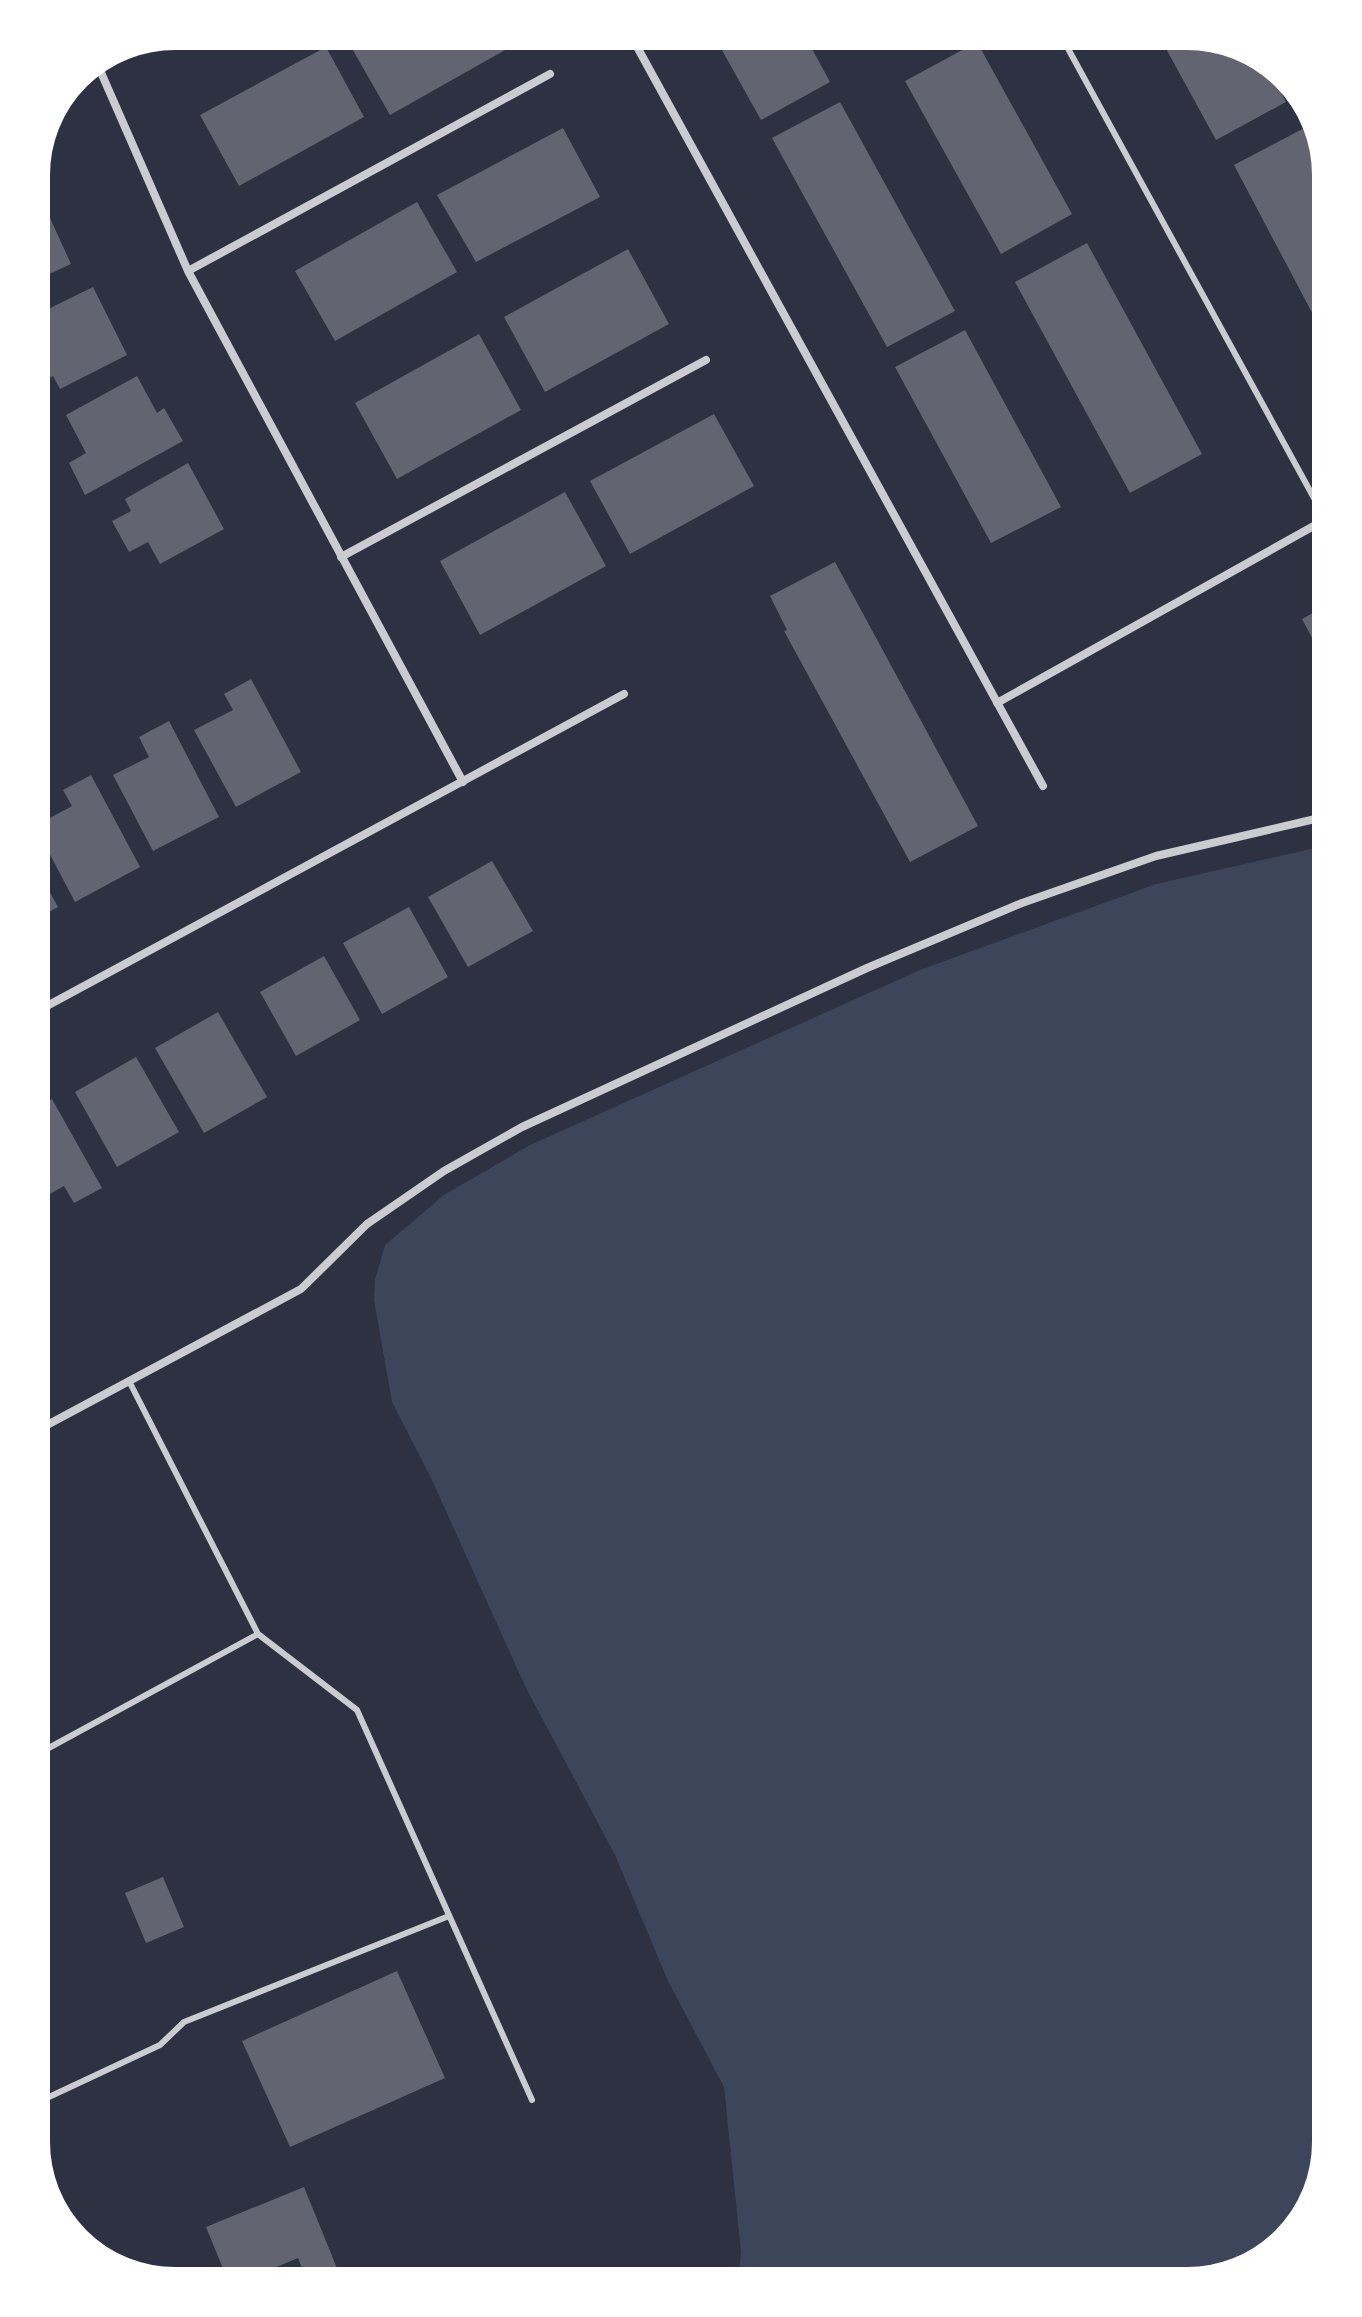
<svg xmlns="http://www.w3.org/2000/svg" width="1362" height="2317" font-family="Overpass,sans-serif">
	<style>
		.green { fill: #3c4559 }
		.building { fill: #626471 }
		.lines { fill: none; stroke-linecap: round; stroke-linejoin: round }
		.service { stroke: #caccd0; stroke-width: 6 }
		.minor { stroke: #caccd0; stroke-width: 8 }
		.rim { fill: none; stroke: #fff; stroke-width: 4 }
	</style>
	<rect width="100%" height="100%" fill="#2d3142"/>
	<path class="green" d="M1328,845V2143L1305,2220L1249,2269L1187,2283H717L739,2273L741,2252L724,2087L668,1981L615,1855L526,1688L431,1478L392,1402L374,1300L375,1280L385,1245L444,1195L530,1145L920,970L1156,884Z"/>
	<path class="building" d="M353,34H505L512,46L390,115L346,38Z
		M713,34H804L830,82L761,120Z
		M1158,34H1197L1261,56L1286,102L1216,140Z
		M977,42L1072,214L1001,254L905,81Z
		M326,47L364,117L239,186L200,115Z
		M840,102L955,311L887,347L772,138Z
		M1310,125L1322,147L1328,175V343L1234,165Z
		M563,128L600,197L476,262L437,195Z
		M40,196L71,264L34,281V199Z
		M417,202L457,272L335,341L295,271Z
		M1087,243L1202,454L1130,493L1015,282Z
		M628,249L669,324L545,392L504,317Z
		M93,287L127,355L60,389L53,376L34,387V350L39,347L34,338V316Z
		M965,330L1061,507L991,543L895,367Z
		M479,334L521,410L397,479L355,403Z
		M137,376L157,413L164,408L183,441L85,495L69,463L86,453L66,415Z
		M714,414L754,486L630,554L590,481Z
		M188,463L224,529L160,564L148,542L129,552L112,521L131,511L125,499Z
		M565,492L606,566L480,635L440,561Z
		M835,562L978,826L910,862L784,631L787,630L770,596Z
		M1328,605V668L1302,619Z
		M251,679L301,772L236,807L194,730L233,710L224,694Z
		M169,721L219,817L153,851L113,775L149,757L139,737Z
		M91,775L140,867L75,902L35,826L72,806L63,790Z
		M492,861L533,931L468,967L428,897Z
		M34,864L58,907L34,920Z
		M409,907L448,977L382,1014L343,943Z
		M324,956L360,1020L296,1056L260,992Z
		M218,1012L267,1097L204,1133L155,1048Z
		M136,1057L179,1132L117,1167L75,1092Z
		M52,1099L102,1188L74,1203L64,1186L34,1203V1108Z
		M163,1877L184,1927L146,1943L125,1893Z
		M397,1971L445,2078L290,2147L242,2041Z
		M304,2187L343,2283H308L298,2258L238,2283H229L206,2227Z"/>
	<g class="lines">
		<path class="service" d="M1060,34L1326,520
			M129,1381L258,1634L357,1710L532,2100
			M34,1756L258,1634
			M34,2104L160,2045L184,2022L449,1916"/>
		<path class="minor" d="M630,34L1043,786
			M96,61L188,271L463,782
			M188,271L550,74
			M341,557L706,360
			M997,703L1328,518
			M34,1013L624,694
			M34,1432L301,1289L367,1224L444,1171L522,1127L867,968L1022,903L1156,856L1328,816"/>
	</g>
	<path d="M0 0H1362V2317H0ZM175 48H1187A127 127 0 0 1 1314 175V2142A127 127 0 0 1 1187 2269H175A127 127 0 0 1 48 2142V175A127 127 0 0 1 175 48Z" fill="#fff" fill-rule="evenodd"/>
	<path class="rim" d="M175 48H1187A127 127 0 0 1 1314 175V2142A127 127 0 0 1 1187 2269H175A127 127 0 0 1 48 2142V175A127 127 0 0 1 175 48Z"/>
</svg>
